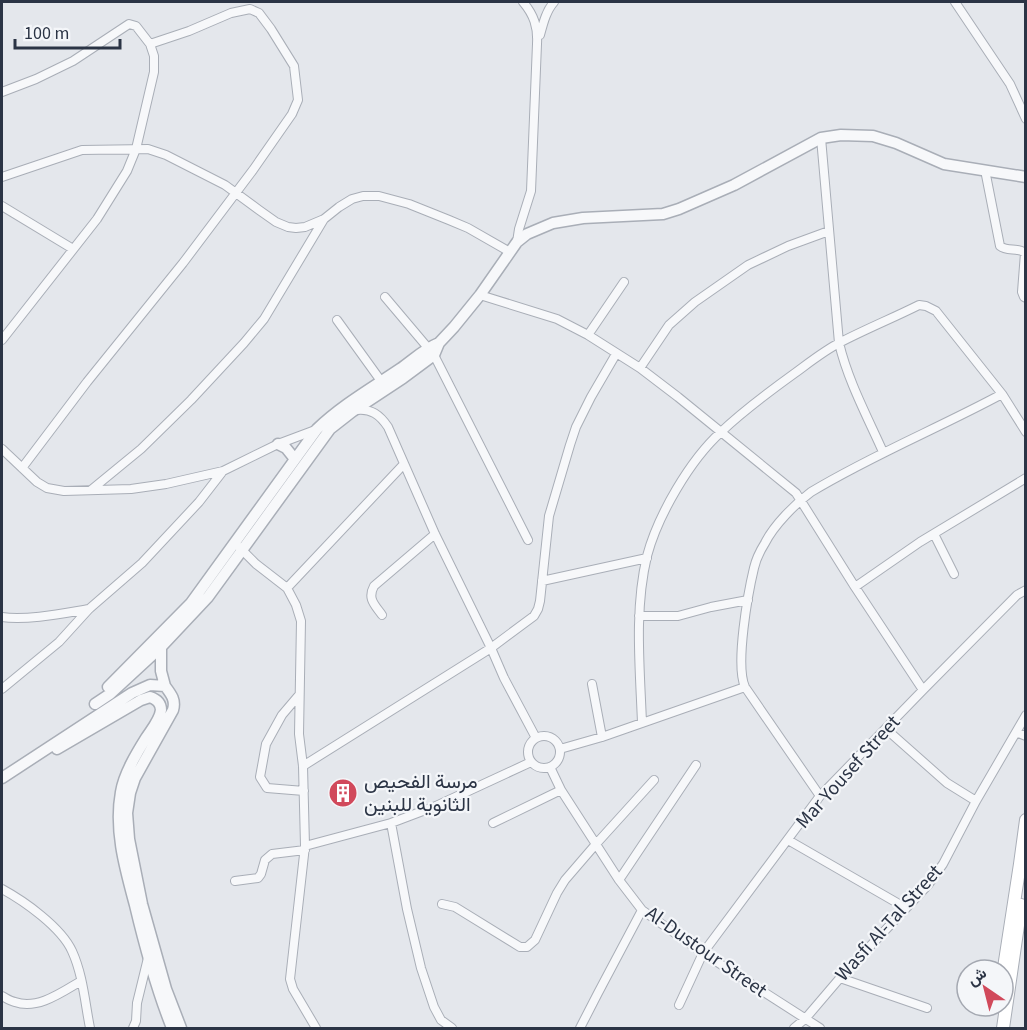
<svg xmlns="http://www.w3.org/2000/svg" width="1027" height="1030" font-family="'Source Sans 3',Vazirmatn,sans-serif">
	<style>
		.lines { fill: none; stroke-linecap: round; stroke-linejoin: round }
		.minor-casing { stroke: #a9aeb7; stroke-width: 10 }
		.tertiary-casing { stroke: #a9aeb7; stroke-width: 13 }
		.secondary-casing { stroke: #a9aeb7; stroke-width: 14 }
		.minor { stroke: #f7f8fa; stroke-width: 8 }
		.tertiary { stroke: #f7f8fa; stroke-width: 10 }
		.secondary { stroke: #fff; stroke-width: 12 }
		.labels { text-anchor: middle; dominant-baseline: central; stroke-width: 4.5; stroke-linejoin: round; paint-order: stroke }
		.street-label { font-size: 20px; fill: #2b3445; stroke: #f4f6f9 }
		.poi-label { font-size: 20px; fill: #2b3445; stroke: #f4f6f9; text-anchor: start }
	</style>
	<rect width="100%" height="100%" fill="#e4e7ec"/>
	<g class="lines">
		<g class="minor-casing">
			<path id="minor" d="M955,2L1010,84L1026,119
				M540,35C543,24 546,11 554,2
				M2,92L36,79L73,61L129,24L136,26L150,44L154,56V72L136,149L127,171L97,219L2,340
				M821,138L839,343C848,381 867,416 883,452
				M985,170L1000,246C1007,252 1018,247 1025,253L1022,292L1024,297L1026,298
				M2,177L82,150L148,149L166,155L225,185L259,210L276,222L288,227L296,228L305,227L324,219L339,207L352,199L363,196H379L409,204L449,220L468,228L510,252
				M2,206L73,249
				M517,242L519,229L531,191L537,44C538,27 534,15 523,2
				M480,295L557,319L588,335L640,368L678,397L796,493L855,587L923,690
				M385,297L434,355L528,540
				M337,320L381,381
				M588,335L624,282
				M640,368L669,325L695,302L748,265L788,246L829,231
				M356,410C371,408 380,415 388,427L435,534L491,648L504,678L536,738
				M2,449L37,482L47,488L64,491L131,489L166,484L223,471L278,444L318,429
				M22,468L87,382L183,263L253,170L292,114L298,100L294,66L271,29L259,13L250,9L231,13L189,31L150,44
				M91,490L141,449L191,400L244,343L264,319L324,219
				M934,534L954,574
				M239,547L256,564L287,588L296,605L301,621L299,734L303,766L305,846L290,979L293,989L316,1028
				M542,581L647,558
				M855,587L920,542L1026,478
				M287,588L404,464
				M382,615C375,605 367,599 374,586L435,534
				M639,616H678L711,607L748,600
				M2,617C26,621 65,613 89,609
				M592,684L602,737
				M2,689L59,642L89,609L142,563L199,502L223,471
				M299,695L282,715L266,744L260,777L267,788L304,791
				M642,723C640,668 634,610 647,556C658,515 690,460 721,432C744,410 770,391 795,373C810,362 825,350 841,342C866,329 893,318 919,305L926,306L936,311L1002,394L1026,432
				M886,729L947,783L976,801
				M1016,732L1026,736
				M528 752a16 16 0 1 1 32 0a16 16 0 1 1-32 0Z
				M560,749L602,737L745,687
				M303,766L491,648L534,616L538,609L540,601L549,516L570,445L576,427L591,397L616,354
				M550,767L561,790L619,880L642,910L703,953L820,1028
				M820,796L745,687C735,665 748,593 754,568C756,559 760,551 765,543C774,525 795,504 811,492C872,455 939,428 1002,394
				M391,823L407,909L421,968L434,1007L441,1020L452,1028
				M493,823L561,790
				M788,840L906,908
				M305,846L391,823L436,806L531,762
				M619,880L696,765
				M235,881L258,878L261,874L265,860L272,854L305,850
				M2,889C24,901 61,927 72,951C83,975 85,1003 90,1028
				M442,904L455,907L520,947H527L535,940L557,893L565,880L596,844L654,780
				M840,978L927,1008
				M2,996C6,998 10,1001 15,1002C38,1010 62,992 81,981
				M679,1005L703,953L820,796L923,690L1017,595L1026,590
				M133,1028L136,1021L137,1003L148,958
				M580,1028L598,993L642,910
				M794,1028L805,1019L840,978L928,885L943,864L976,801L1026,715"/>
		</g>
		<g class="tertiary-casing">
			<path id="tertiary" d="M278,444L286,448L294,458
				M161,647V671L165,686
				M108,687L191,603L317,429C342,405 372,388 400,369C413,360 424,349 439,343
				M95,704L110,694L161,647L208,597L330,429L353,411L403,378L434,355L439,343L454,327L480,295L517,242L527,234L553,223L583,218L663,214L679,209L734,185L821,138L841,135L873,136L896,143L944,164L1026,177
				M57,749L141,700L150,697C156,699 161,703 161,710C160,720 151,730 146,738C136,754 124,774 121,792C114,830 125,868 135,905C145,947 156,988 172,1028
				M2,778L132,693L150,685L165,686C171,694 176,700 173,710L135,778L130,793L127,813L129,839L142,904L166,989L181,1028"/>
		</g>
		<g class="secondary-casing">
			<path id="secondary" d="M1003,974L1020,864L1026,820
				M1003,1028L1021,905"/>
		</g>
		<use href="#minor" class="minor"/>
		<use href="#tertiary" class="tertiary"/>
		<use href="#secondary" class="secondary"/>
	</g>
	<defs>
		<g id="building-disc" transform="scale(1.5)"><circle r="9.5" fill="#d1495b" stroke="#f4f6f9"/><path d="M-4-6H4V6H1V3H-1V6H-4ZM-2.5-4.3h1.7v1.8h-1.7ZM.8-4.3h1.7v1.8H.8ZM-2.5-1h1.7V.8h-1.7ZM.8-1h1.7V.8H.8Z" fill="#fff"/></g>
	</defs>
	<g fill-rule="evenodd">
		<use href="#building-disc" x="343" y="793"/>
	</g>
	<g class="labels">
		<g class="street-label">
			<text transform="translate(848 772) rotate(-48)">Mar Yousef Street</text>
			<text transform="translate(889 923) rotate(-48)">Wasfi Al-Tal Street</text>
			<text transform="translate(706 952) rotate(35)">Al-Dustour Street</text>
		</g>
		<g class="poi-label">
			<text x="364" y="782">مرسة الفحيص<tspan x="364" dy="23">الثانوية للبنين</tspan></text>
		</g>
	</g>
	<rect width="1027" height="1030" fill="none" stroke="#2b3445" stroke-width="6"/>
	<g transform="translate(985 988) rotate(325)"><circle r="28" fill="#f4f6f9" stroke="#a4a8b1" stroke-width="1.5"/>
	<path d="M0-4.5L10 22L0 15L-10 22Z" fill="#d1495b"/>
	<text y="-9" font-size="16" font-weight="bold" text-anchor="middle" fill="#2b3445">ش</text>
	</g>
	<path d="M15 39v9h105v-9" fill="none" stroke="#2b3445" stroke-width="3"/>
	<text x="24" y="39" font-size="18" fill="#2b3445" stroke="#f4f6f9" stroke-width="4.5" paint-order="stroke">100 m</text>
</svg>
